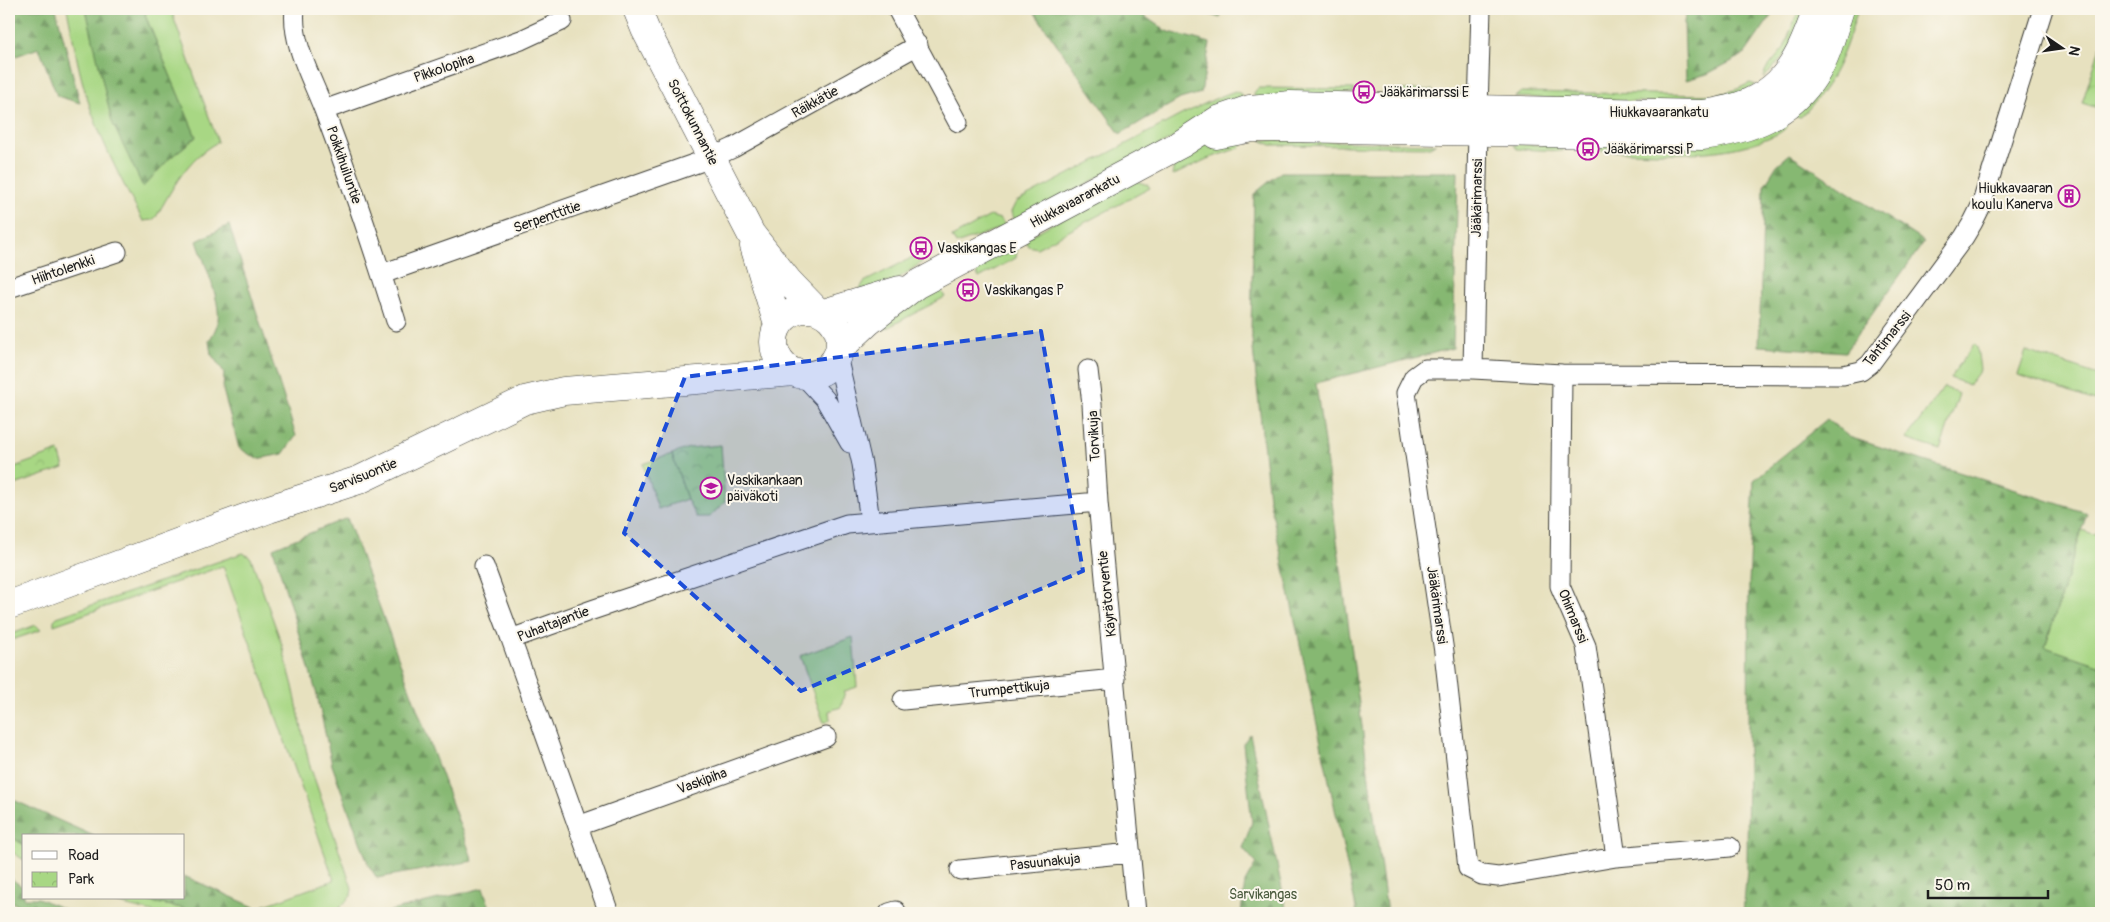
<svg xmlns="http://www.w3.org/2000/svg" width="2110" height="922" font-family="Pangolin,sans-serif">
	<style>
		.green { fill: #a8d784; stroke: #627a50 }
		.forest { fill: url(#forest-firs); stroke: #516a47 }
		.park { fill: url(#park-crowns); stroke: #627a50 }
		.lines { fill: none; stroke-linecap: round; stroke-linejoin: round }
		.street-casing { stroke: #3a3a34; stroke-width: 21 }
		.secondary-casing { stroke: #3a3a34; stroke-width: 29 }
		.street { stroke: #fff; stroke-width: 19 }
		.secondary { stroke: #fff; stroke-width: 28 }
		.marked { fill: #1d4ed8; fill-opacity: 0.2; stroke: #1d4ed8; stroke-width: 4; stroke-dasharray: 10 6; stroke-linejoin: round }
		.labels { text-anchor: middle; dominant-baseline: central; stroke-width: 4; stroke-linejoin: round; paint-order: stroke }
		.street-label { font-size: 14px; fill: #1c1c1c; stroke: #fbf7ec }
		.poi-label { font-size: 14px; fill: #1c1c1c; stroke: #fbf7ec; text-anchor: start }
		.park-label { font-size: 14px; fill: #4d5d40; stroke: #fbf7ec }
	</style>
	<defs>
		<pattern id="forest-firs" width="22" height="20" patternUnits="userSpaceOnUse" patternTransform="scale(1.25)"><rect width="22" height="20" fill="#86b872"/><path d="M5 1l3.5 6h-7zM16 11l3.5 6h-7z" fill="#6d955d"/></pattern>
		<pattern id="park-crowns" width="20" height="18" patternUnits="userSpaceOnUse" patternTransform="scale(1.25)"><rect width="20" height="18" fill="#a8d784"/><path d="M2 6a3 3 0 1 1 6 0M12 15a3 3 0 1 1 6 0" fill="none" stroke="#90b871"/></pattern>
	</defs>
	<rect width="100%" height="100%" fill="#fbf7ec"/>
	<filter id="ink" filterUnits="userSpaceOnUse"><feTurbulence type="fractalNoise" baseFrequency=".02" numOctaves="2"/><feDisplacementMap in="SourceGraphic" scale="10" xChannelSelector="R" yChannelSelector="G"/><feConvolveMatrix kernelMatrix="1 2 1 2 8 2 1 2 1" color-interpolation-filters="sRGB"/></filter>
	<filter id="wash" filterUnits="userSpaceOnUse"><feTurbulence type="fractalNoise" baseFrequency=".0096" numOctaves="4" result="noise"/><feDisplacementMap in="SourceGraphic" scale="20" xChannelSelector="R" yChannelSelector="G"/><feGaussianBlur stdDeviation="1.12" result="paint"/><feColorMatrix in="noise" values="0 0 0 0 0 0 0 0 0 0 0 0 0 0 0 0 0 1.4 0 .05"/><feComposite in="paint" operator="in"/></filter>
	<g filter="url(#wash)">
		<rect width="100%" height="100%" fill="#e7e1bf"/>
		<path class="green" d="M67,9H86L94,42L170,158L196,137L145,15L148,9H176L173,16L218,142C187,158 173,188 156,217L152,220L143,221C121,180 98,136 85,91C77,65 73,36 67,9Z
			M1799,9H1810L1801,37L1764,78L1765,71L1784,48Z
			M1846,9H1858C1844,54 1835,82 1801,117L1794,116Z
			M1750,83L1756,85L1724,105L1515,97L1521,92L1717,95L1735,90Z
			M1258,88L1354,89V93L1255,101L1254,93Z
			M1391,90H1432L1438,96L1391,94Z
			M1235,91L1241,94L1243,101L1014,222L1011,212L1016,202L1183,114L1219,97Z
			M1786,122L1787,126C1782,133 1775,135 1768,138C1715,160 1656,152 1600,151V146Z
			M1261,140L1436,144L1430,147L1271,145Z
			M1245,142L1239,148L1207,159L1172,176L1175,157L1205,144Z
			M1513,144L1562,146V151L1517,149Z
			M1133,180L1148,185L1150,188L1037,248L1028,246L1024,239Z
			M990,216L1000,219L1006,226L956,244L952,237Z
			M1014,242L1017,250L1016,258L979,278L975,270L998,251Z
			M915,256L919,257L922,262L895,281L859,290L864,282Z
			M940,289L945,297L885,329L879,328L912,299Z
			M1974,344L1977,347L1980,370L1969,385L1950,378Z
			M2026,351L2101,376V403L2018,375Z
			M1944,387L1959,394L1940,450L1906,439Z
			M672,454L687,499L658,509L643,464Z
			M2082,530L2093,534L2101,532V666L2045,647Z
			M243,553L251,558L282,645L293,686L309,763L352,888L351,896L335,913H250L252,906L257,908L334,880L223,566L54,625V620L57,617Z
			M36,625L41,630L9,641V635Z
			M853,637L857,687L845,691L841,707L829,711L830,720L824,723L800,656Z
			M9,835L24,845V860L9,850Z
			M95,898H132L207,913H156Z"/>
		<path class="forest" d="M9,9H56L80,103L57,96L39,48L10,58Z
			M86,9H148L145,15L196,137L170,158L143,187L112,122Z
			M1032,9H1134L1166,31L1210,43L1201,93L1180,99L1120,134Z
			M1194,9H1223L1220,18Z
			M1687,9H1776L1744,55L1707,74L1686,80L1684,22Z
			M1790,154L1924,242L1845,352L1759,346L1764,186L1777,165Z
			M1281,172H1458L1453,348L1316,383L1387,913H1357L1269,498L1251,330L1254,194Z
			M229,225L296,436L283,454L257,459L239,448L223,390L224,372L211,354L209,341C213,334 217,328 218,320C221,301 203,260 197,241Z
			M1827,419L1849,437L2087,513L2045,647L2101,666V913H1743L1747,869L1749,583L1754,480Z
			M347,518L473,861L377,878L369,866L332,765L317,695L273,548Z
			M1250,734L1287,913H1241L1245,882L1256,863L1243,848L1252,822L1243,744Z
			M9,798L94,836H24V845L9,835Z
			M184,876L252,906L250,913H207L132,898H184Z
			M9,877L24,888V898H38L73,913H36L9,901Z
			M483,888L492,913H391L390,911Z"/>
		<path class="park" d="M2101,44V109L2082,103Z
			M721,445L725,502L709,517H696L687,499L672,454L689,448Z
			M59,451L64,468L9,487V469Z"/>
	</g>
	<g filter="url(#ink)">
		<g class="lines">
			<g class="street-casing">
				<path id="street" d="M295,9C291,43 312,78 324,110C350,179 374,250 396,321
					M897,9L958,122
					M1478,109L1481,9
					M324,110L521,40L562,21
					M382,274L711,158L733,148L918,45
					M9,288L117,252
					M837,356L862,464L870,521
					M1473,369L1478,132
					M1088,370L1092,404L1098,502
					M1562,374L1560,586L1586,646L1616,857
					M803,375L825,399L850,443
					M484,566L511,639
					M903,700L1115,679
					M578,826L826,737
					M1730,847L1616,857L1498,877L1482,875L1468,868L1444,652L1406,393L1414,377L1425,369H1473L1562,374L1843,375L1861,371L1870,364L1964,237L1973,222L1981,206L2043,9
					M960,870L1131,853
					M609,913L511,639L592,610L847,524L1098,502L1136,913
					M889,913L896,911"/>
			</g>
			<g class="secondary-casing">
				<path id="secondary" d="M637,9L645,29L751,234L788,281L816,310
					M1216,135L1252,128H1289L1702,136C1749,130 1789,116 1816,73C1828,54 1833,30 1840,9
					M754,246L778,325
					M774 342a33 33 0 1 1 66 0a33 33 0 1 1-66 0Z
					M824,313L900,290
					M840,348L868,322L916,285L1181,144L1218,120L1250,109L1290,105L1703,114C1775,104 1795,74 1817,9
					M9,605L269,509L359,480L525,400L564,391L794,372"/>
			</g>
			<use href="#street" class="street"/>
			<use href="#secondary" class="secondary"/>
		</g>
	</g>
	<path class="marked" d="M1041,331L1083,571L801,691L624,533L685,377Z"/>
	<defs>
		<g id="bus-ring" transform="scale(1.125)"><circle r="9.5" fill="#fbf7ec" stroke="#b5179e" stroke-width="1.5"/><path d="M-5-6H5V4H4V6H2V4H-2V6H-4V4H-5ZM-3.5-4V0h7V-4ZM-3.5 1.2v1.5H-2V1.2ZM2 1.2v1.5H3.5V1.2Z" fill="#b5179e"/></g>
		<g id="building-ring" transform="scale(1.125)"><circle r="9.5" fill="#fbf7ec" stroke="#b5179e" stroke-width="1.5"/><path d="M-4-6H4V6H1V3H-1V6H-4ZM-2.5-4.3h1.7v1.8h-1.7ZM.8-4.3h1.7v1.8H.8ZM-2.5-1h1.7V.8h-1.7ZM.8-1h1.7V.8H.8Z" fill="#b5179e"/></g>
		<g id="school-ring" transform="scale(1.125)"><circle r="9.5" fill="#fbf7ec" stroke="#b5179e" stroke-width="1.5"/><path d="M0-5L7-2L0 1L-7-2ZM-4 1L0 2.5L4 1V4Q0 6-4 4Z" fill="#b5179e"/></g>
	</defs>
	<g fill-rule="evenodd">
		<use href="#bus-ring" x="1364" y="92"/>
		<use href="#bus-ring" x="1588" y="149"/>
		<use href="#building-ring" x="2069" y="196"/>
		<use href="#bus-ring" x="921" y="248"/>
		<use href="#bus-ring" x="968" y="290"/>
		<use href="#school-ring" x="711" y="488"/>
	</g>
	<g class="labels">
		<g class="street-label">
			<text transform="translate(444 68) rotate(-19)">Pikkolopiha</text>
			<text transform="translate(815 102) rotate(-29)">Räikkätie</text>
			<text x="1659" y="112">Hiukkavaarankatu</text>
			<text transform="translate(693 122) rotate(63)">Soittokunnantie</text>
			<text transform="translate(344 165) rotate(71)">Poikkihuiluntie</text>
			<text transform="translate(1477 198) rotate(-89)">Jääkärimarssi</text>
			<text transform="translate(1075 201) rotate(-28)">Hiukkavaarankatu</text>
			<text transform="translate(547 217) rotate(-19)">Serpenttitie</text>
			<text transform="translate(63 270) rotate(-19)">Hiihtolenkki</text>
			<text transform="translate(1887 339) rotate(-51)">Tahtimarssi</text>
			<text transform="translate(1094 436) rotate(-93)">Torvikuja</text>
			<text transform="translate(363 476) rotate(-22)">Sarvisuontie</text>
			<text transform="translate(1107 594) rotate(-96)">Käyrätorventie</text>
			<text transform="translate(1437 605) rotate(82)">Jääkärimarssi</text>
			<text transform="translate(1573 616) rotate(68)">Ohimarssi</text>
			<text transform="translate(553 624) rotate(-21)">Puhaltajantie</text>
			<text transform="translate(1009 689) rotate(-6)">Trumpettikuja</text>
			<text transform="translate(702 781) rotate(-20)">Vaskipiha</text>
			<text transform="translate(1045 862) rotate(-6)">Pasuunakuja</text>
		</g>
		<g class="poi-label">
			<text x="1380" y="92">Jääkärimarssi E</text>
			<text x="1604" y="149">Jääkärimarssi P</text>
			<text x="2053" y="188" text-anchor="end">Hiukkavaaran<tspan x="2053" dy="16">koulu Kanerva</tspan></text>
			<text x="937" y="248">Vaskikangas E</text>
			<text x="984" y="290">Vaskikangas P</text>
			<text x="727" y="480">Vaskikankaan<tspan x="727" dy="16">päiväkoti</tspan></text>
		</g>
		<g class="park-label">
			<text x="1263" y="894">Sarvikangas</text>
		</g>
	</g>
	<rect width="2110" height="922" fill="none" stroke="#fbf7ec" stroke-width="30"/>
	<rect x="22" y="834" width="162" height="65" fill="#fbf7ec" stroke="#a29f99"/>
	<rect x="32" y="851" width="25" height="8" fill="#ffffff" stroke="#a29f99"/>
	<text x="68" y="860" font-size="15" fill="#1c1c1c">Road</text>
	<rect x="32" y="872" width="25" height="15" fill="url(#park-crowns)" stroke="#a29f99"/>
	<text x="68" y="884" font-size="15" fill="#1c1c1c">Park</text>
	<g transform="translate(2062 48) rotate(103)" stroke="#fbf7ec" stroke-width="4" paint-order="stroke">
	<path d="M0-4L9 19L0 12L-9 19Z" fill="#1c1c1c"/>
	<text y="-8" font-size="14" font-weight="bold" text-anchor="middle" fill="#1c1c1c">N</text>
	</g>
	<path d="M1928 890v8h120v-8" fill="none" stroke="#1c1c1c" stroke-width="2.5"/>
	<text x="1935" y="890" font-size="15" fill="#1c1c1c" stroke="#fbf7ec" stroke-width="4" paint-order="stroke">50 m</text>
</svg>
